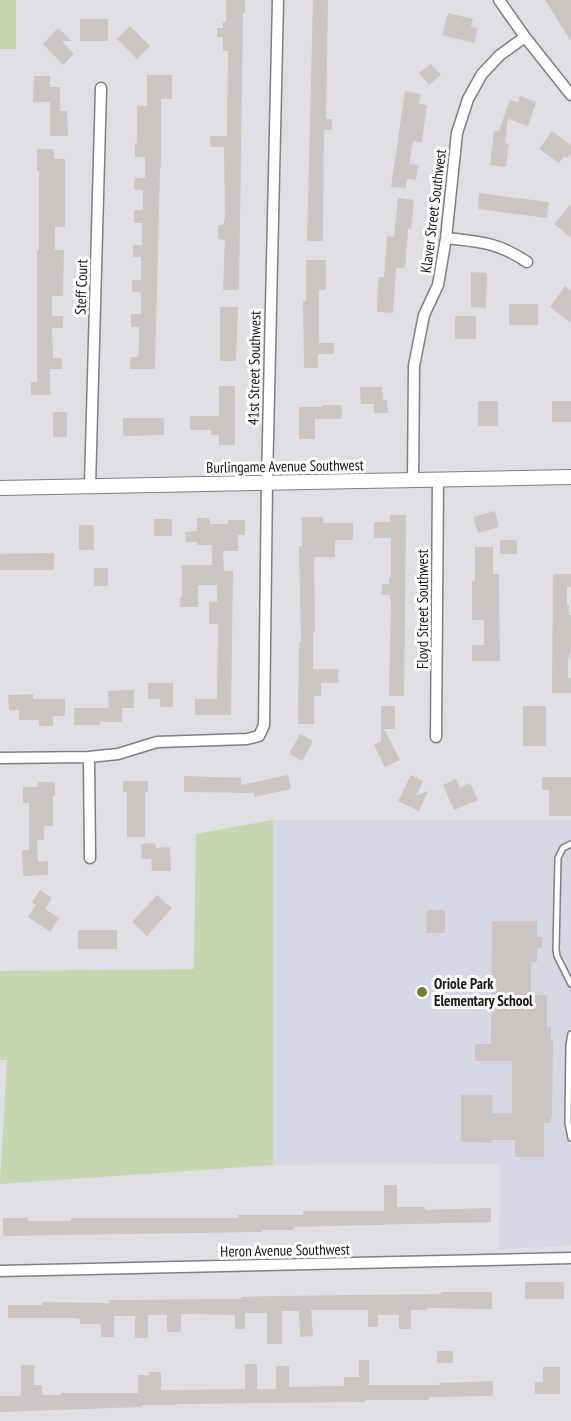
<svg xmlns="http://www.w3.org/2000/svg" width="571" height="1421" font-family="'PT Sans Narrow',sans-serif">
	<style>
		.built { fill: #d7d6e3 }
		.green { fill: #c5d6b0 }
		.building { fill: #cbc5c4 }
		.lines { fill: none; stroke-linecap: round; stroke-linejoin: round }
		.service-casing { stroke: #7f7e83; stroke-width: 8 }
		.minor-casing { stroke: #7f7e83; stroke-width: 13 }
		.tertiary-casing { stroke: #7f7e83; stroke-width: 16 }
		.service { stroke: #fff; stroke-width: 5 }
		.minor { stroke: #fff; stroke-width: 10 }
		.tertiary { stroke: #fff; stroke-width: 14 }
		.poi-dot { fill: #74802d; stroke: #fff; stroke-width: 2 }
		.labels { text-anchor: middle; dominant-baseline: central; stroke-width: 6; stroke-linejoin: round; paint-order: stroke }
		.street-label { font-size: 15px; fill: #171718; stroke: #fff }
		.poi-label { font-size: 15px; font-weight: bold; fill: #171718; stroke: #fff; text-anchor: start }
	</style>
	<rect width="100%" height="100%" fill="#dfdfe3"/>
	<path class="built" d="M273,820H571V1246L499,1249L500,1164L273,1165Z"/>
	<path class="green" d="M0,0H16V49H0Z
		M273,820V1165L0,1184L7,1060H0V971L194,969L196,834Z"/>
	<path class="building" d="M226,0H245V13H243L239,290H223L225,240L218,239V225H223L225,218L224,147H210V136H227L228,51H223V37H217V28H223V22H226Z
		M313,0H328L326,119H332V130H324L323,241H307Z
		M545,0H571V41Z
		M448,13L473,19L471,27L478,28L474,43L442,35Z
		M80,19H108V41H80Z
		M130,26L150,46L137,59L117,39Z
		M58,28L72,41H62L74,54L63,65L43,44Z
		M431,64L441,75L429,85L419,73Z
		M147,75H172V99H161V167H160L155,369H130V357H138L139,347V327H131V314H141V292H132V280H141V257H133V245H142V223H134V210H143V190L134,189L135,178H145V157H135V143H137V106H147Z
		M34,76H50V87H60V111H67L68,136H50V102H33Z
		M405,91L421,94L419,104L427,105L422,142L413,141L409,164L418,165L416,180L407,179L406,188L391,187Z
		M520,96L536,102L528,126L508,119L505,143L509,144L506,167L490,165L494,131H499L510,100L518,102Z
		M552,131L571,145V153L567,158L564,156L559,163L539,149Z
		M37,149H54V159H65V227H55V250H64L63,296H52V316H63V328H52L53,358H62V369H50V395H31V382H37V250H39V171H37Z
		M479,193L549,202L547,218L478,209Z
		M398,198L414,200L411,229H408L405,268H396L393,313L377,312L378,277H384L387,236L394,237Z
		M571,204V238L554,224Z
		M306,260H326V290H319V343H334V354H318V368H304L303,301H306Z
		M471,272L487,273L486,308L471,307Z
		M565,286L571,291V323L550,307Z
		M509,304H538V325H509Z
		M220,307H238L236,361H220Z
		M455,316H476V339H455Z
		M219,386H235V445H219V435H211V430H190V416H219Z
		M360,387H382L383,400H387L388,413H374V404H361Z
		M478,401H498V426H478Z
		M552,401H571V422H552Z
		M322,405H342V419H315V439H299V407H322Z
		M53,412H67V437H53Z
		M123,418H164V435L123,436Z
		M495,511L499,527L478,533L473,517Z
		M390,515H406L404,696H389L391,600L389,595H382V584H389V577H391V538H374V522H390Z
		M302,517H323V523H353V540H335V557H314L315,632H313V669H338V683H321V696H314V724H298L299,642H301L299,546H302Z
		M197,518H209L210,524H228V520H245V535H238V551H223L224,571H233L231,715H195V699H217L218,624H209V602H217V585H198V607H180V597H182V565H212V545H197V542H186L185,532L197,531Z
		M154,519H172V536H154Z
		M79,525H94V550H79Z
		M500,540H517V554H500Z
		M475,547H493V574H499L500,661H472V645H484V620H472V581H475Z
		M54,553V570H0V554Z
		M94,568H108V586H94Z
		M553,574H571V587H567V605H569V615H571V651L568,660V678H571V693H552Z
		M148,683H173V707H160V699H148Z
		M134,690V708H122V722H100V725H74V708H109L108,691Z
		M33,694V699H65V716H53V726H39V720H19V710H9L8,695Z
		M381,706H395V729H384L400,760L385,767L374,745L381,741Z
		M523,706H546V746H523Z
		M300,734L313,741L302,761L289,754Z
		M288,775L291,789L254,797V793L184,792V776L241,778V785Z
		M411,775L423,781L416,796L428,791L419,811L398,801Z
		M542,777H571V816H549V790H542Z
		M456,779L460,788L470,783L478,800L454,810L443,785Z
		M123,781H148V792H145V837H127V792H123Z
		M38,782H55V796H53V826H44V840H37L38,862L48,861V875L23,876L22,850H29V803H23V787H38Z
		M155,843L156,848L170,847L171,871H152L151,859H142L141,844Z
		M40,890L52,898L45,909L59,918L50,932L28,917L36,905L32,902Z
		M157,895L172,908L147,936L132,922Z
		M427,910H445V933H426Z
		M492,921H537V937H542V948H537V962H531V995H547V1027H551V1040H553L552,1117H551V1123H544V1157H515V1140H492V1143L461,1142V1095H493L492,1113H512V1061H475V1044H491Z
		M78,930H117V949H78Z
		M384,1185H397V1207H425V1210L491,1208V1222L294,1227V1230H262V1232L3,1236V1218H28V1221H71V1218H238V1215H303V1211H384Z
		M525,1282H564V1299H525Z
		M441,1292H492V1309L427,1308V1310H411V1329H399V1315H378V1327H368V1310H311L313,1336L300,1337L299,1311H282V1344H267V1313H245V1329H235V1315L181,1314V1332H167V1315H148V1338H135V1316H114V1337H101V1324H80V1319L76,1318H8V1305H42V1302L109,1303V1300L241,1299V1297L275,1296L441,1294Z
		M437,1351H453V1363H437Z
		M359,1360H369V1385H439V1383L493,1381V1396L429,1397V1400H365V1402L176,1404V1405H142V1407L113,1408L0,1412V1396H21V1365H34V1385H42V1395H61V1393H138V1375H149V1372H161V1390L245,1389V1364H257V1389H276V1366H289V1387L344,1386V1377H359Z
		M543,1367H560V1394H535V1382H543Z"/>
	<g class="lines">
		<g class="service-casing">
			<path id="service" d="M571,844L563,848L558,858L556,949L557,956L571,984
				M571,1034L569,1045L568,1123L571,1138"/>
		</g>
		<g class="minor-casing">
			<path id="minor" d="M499,0L525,37L571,95
				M446,238C481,242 497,242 527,262
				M413,481L414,366L424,315L438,285L446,238L457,133L468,99L482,74L500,55L525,37
				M90,486L101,88
				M436,737L438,480
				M89,757L90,858
				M0,758L89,757L118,754L157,742L247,739L259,736L264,725L267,482L278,0
				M0,1271L571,1258"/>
		</g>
		<g class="tertiary-casing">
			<path id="tertiary" d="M0,488L571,477"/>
		</g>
		<use href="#service" class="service"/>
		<use href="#minor" class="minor"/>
		<use href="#tertiary" class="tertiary"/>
	</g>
	<circle class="poi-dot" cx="422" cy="992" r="6"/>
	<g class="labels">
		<g class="street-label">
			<text transform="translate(433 211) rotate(-83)">Klaver Street Southwest</text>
			<text transform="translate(81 287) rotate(-88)">Steff Court</text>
			<text transform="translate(254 368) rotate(-89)">41st Street Southwest</text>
			<text transform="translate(285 466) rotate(-1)">Burlingame Avenue Southwest</text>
			<text transform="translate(422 609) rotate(-90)">Floyd Street Southwest</text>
			<text transform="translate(285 1250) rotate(-1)">Heron Avenue Southwest</text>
		</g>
		<g class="poi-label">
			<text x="434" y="983">Oriole Park<tspan x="434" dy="17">Elementary School</tspan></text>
		</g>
	</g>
</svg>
